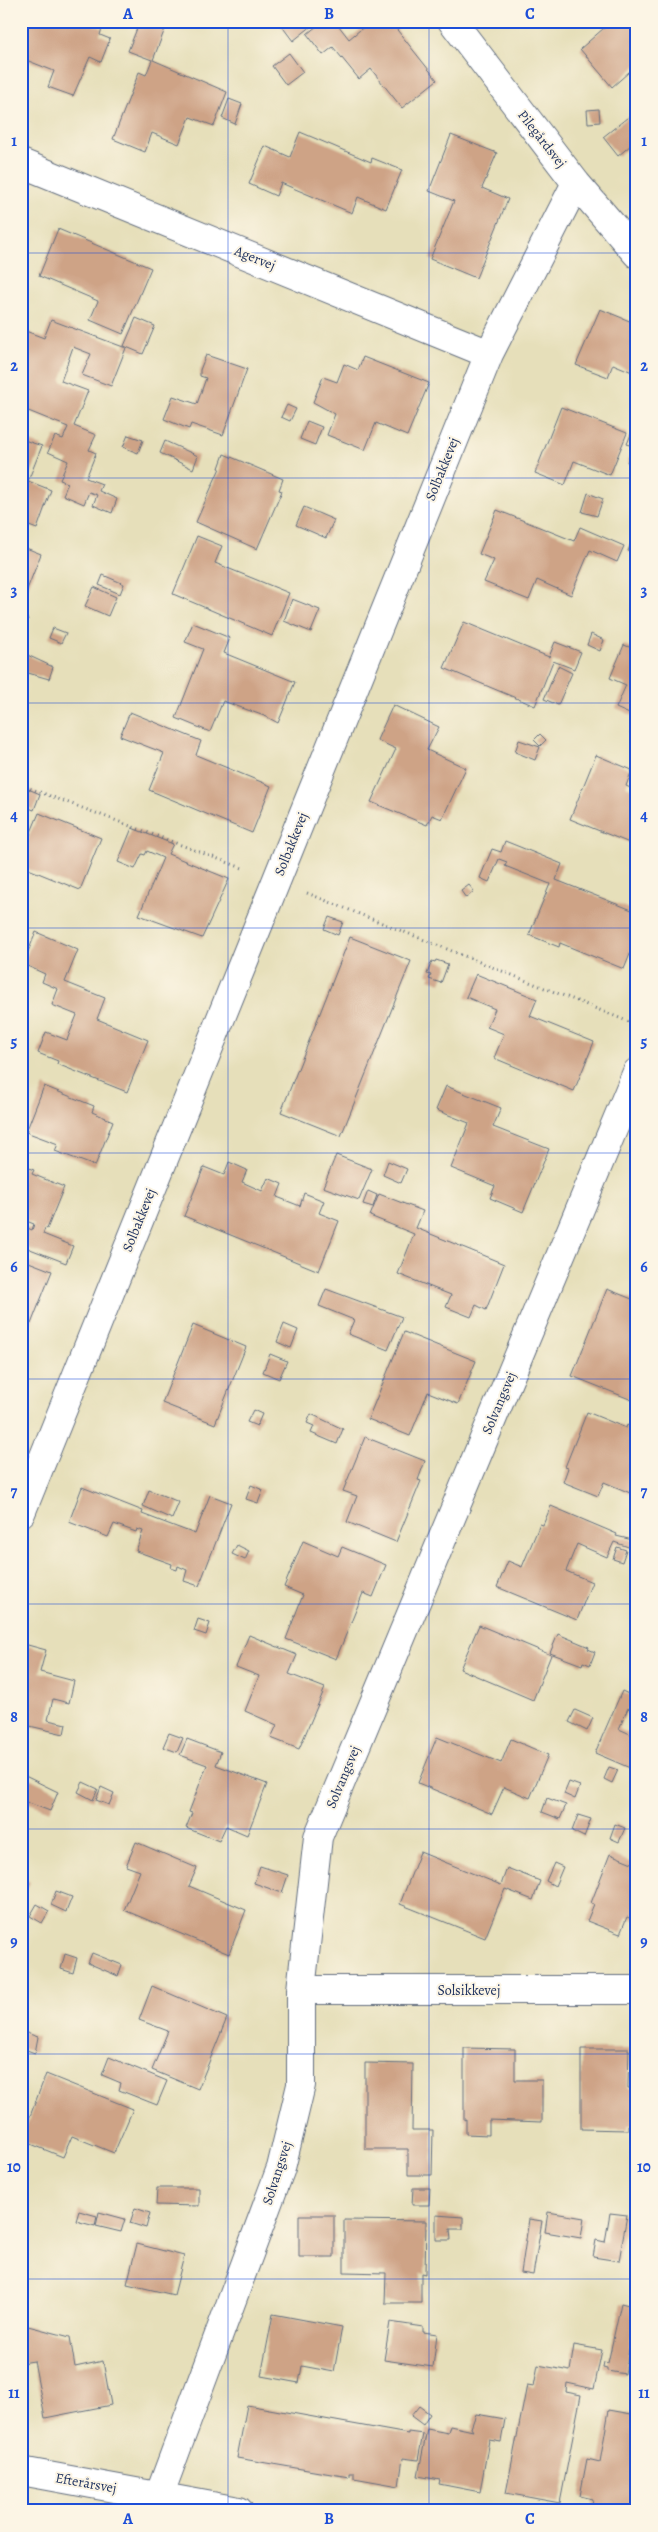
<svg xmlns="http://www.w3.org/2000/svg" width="658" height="2532" font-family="Alegreya,serif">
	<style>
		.building { fill: #cea386 }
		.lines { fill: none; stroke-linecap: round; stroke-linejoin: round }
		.street-casing { stroke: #626d7e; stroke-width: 30 }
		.path { stroke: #626d7e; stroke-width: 3; stroke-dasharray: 1 4; stroke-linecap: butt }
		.street { stroke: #fff; stroke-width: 28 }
		.grid { fill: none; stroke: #1d4ed8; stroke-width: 1; stroke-opacity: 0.55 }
		.labels { text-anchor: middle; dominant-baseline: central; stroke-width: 4; stroke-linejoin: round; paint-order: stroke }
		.street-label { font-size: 14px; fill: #1b2f5e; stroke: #fcf5e5 }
		.neatline { fill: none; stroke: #1d4ed8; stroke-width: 2 }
		.grid-label { font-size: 16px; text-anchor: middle; font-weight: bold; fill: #1d4ed8 }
	</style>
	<rect width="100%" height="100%" fill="#fcf5e5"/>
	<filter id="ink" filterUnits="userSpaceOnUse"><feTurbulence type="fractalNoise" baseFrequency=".02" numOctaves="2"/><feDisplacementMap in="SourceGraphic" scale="10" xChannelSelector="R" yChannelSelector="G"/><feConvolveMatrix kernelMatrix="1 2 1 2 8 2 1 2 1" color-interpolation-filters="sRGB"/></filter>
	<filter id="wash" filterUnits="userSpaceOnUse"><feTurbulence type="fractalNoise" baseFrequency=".0096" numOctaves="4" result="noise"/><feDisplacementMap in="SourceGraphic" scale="20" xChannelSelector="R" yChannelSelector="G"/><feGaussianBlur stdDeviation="1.12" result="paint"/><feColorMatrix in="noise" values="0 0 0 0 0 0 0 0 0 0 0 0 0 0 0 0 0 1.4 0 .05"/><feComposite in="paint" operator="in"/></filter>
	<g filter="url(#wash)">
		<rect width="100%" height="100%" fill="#e6dfba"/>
		<g id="blocks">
			<path class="building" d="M28,21H85L102,28L100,35L110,39L101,62L90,57L73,96L48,87L54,71L21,58V39Z
				M140,21H168L153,60L227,92L214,126L190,117L179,144L152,133L145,152L113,139L139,72L146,75L152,60L128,51Z
				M278,21H318L293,41Z
				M323,21L328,23L335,21L349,39L371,21H390L437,80L402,108L371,69L359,79L333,47L323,55L307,34Z
				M612,21H637V65L612,87L580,49Z
				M289,53L303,72L286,85L272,66Z
				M21,78L25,80L21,90Z
				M229,99L242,104L235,124L222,118Z
				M599,109L600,122L588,123L587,110Z
				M637,110V140L618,156L603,137Z
				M300,132L371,162L372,158L402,170L386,209L358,197L352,213L281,183L276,196L249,184L265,146L290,157Z
				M451,135L497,153L482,188L508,199L476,278L430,259L454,201L429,191Z
				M58,229L151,268L123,334L90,320L98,301L39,276Z
				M600,309L637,324V374L613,364L608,377L576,365Z
				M136,318L155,326L143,354L124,346Z
				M51,320L126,348L111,386L82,375L91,354L73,347L61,381L88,391L74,426L96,435L89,450L96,453L86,478L102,484L99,491L117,499L112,513L93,505L97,495L89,492L84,504L63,495L68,483L60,480L68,461L48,452L55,436L63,439L68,427L21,408V333L23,330L44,338Z
				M206,355L247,369L223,435L191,424L189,429L164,419L173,396L197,404L206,378L200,376V370Z
				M363,357L429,383L407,436L376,423L365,450L327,435L335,414L313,402L323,377L337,382L344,364L358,370Z
				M287,405L296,409L290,421L281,417Z
				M561,407L627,433L610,475L574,461L565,485L535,473Z
				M637,420V466L627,462L634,447L627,444Z
				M307,421L322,427L315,445L300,439Z
				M128,435L143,440L138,453L123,447Z
				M21,439L42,446L28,481L51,490L37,529L21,523Z
				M165,441L198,456L193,469L160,453Z
				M224,454L283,479L279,490L282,491L257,549L196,522L220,468H219Z
				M588,493L603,499L597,516L582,512Z
				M304,507L334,520L326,538L296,525Z
				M497,510L574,541L580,527L624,546L617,562L590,550L571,595L537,580L529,600L484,582L494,560L479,554Z
				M634,535L637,536V554L628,551Z
				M197,536L222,546L215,563L289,593L272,636L173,594Z
				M21,546L41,554L26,592L21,590Z
				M103,575L124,584L120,594L99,585Z
				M94,587L116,597L108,616L85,606Z
				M292,599L320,610L311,632L284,621Z
				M21,617L28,619L21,637Z
				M464,622L549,657L555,642L581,652L574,669L553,661L535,706L444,668Z
				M193,623L230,638L224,653L295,682L278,723L267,717L223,701L210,732L176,718L203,649L185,642Z
				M53,628L66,633L61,643L49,638Z
				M591,634L604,640L600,651L587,645Z
				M624,645L637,650V736L630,733L636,717L616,708L626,685L610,678Z
				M21,652L53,667L49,679L21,671Z
				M558,666L572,673L558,705L544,699Z
				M393,705L439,727L427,750L466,768L442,819L432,815L427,825L371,802L396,749L377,740Z
				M130,712L201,741L196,755L271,786L252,833L149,790L164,753L120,736Z
				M540,734L546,740L540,746L534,740Z
				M519,740L540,747L535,760L515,752Z
				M596,755L632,770L626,786L637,791V846L570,819Z
				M21,786L40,794L34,810L21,805Z
				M39,813L101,838L80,890L21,866V856Z
				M132,828L173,844L168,854L229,879L202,938L139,915L163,858L147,851L145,855L142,854L135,869L118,862Z
				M505,841L562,864L556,880L637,912V937L624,969L560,943L559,947L529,935L550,884L505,866L507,862L499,859L489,882L480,878L492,849L501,852Z
				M469,885L474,891L466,898L461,891Z
				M329,917L343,922L338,935L324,929Z
				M36,932L78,950L65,982L105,998L97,1019L148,1040L127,1092L57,1064L58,1061L38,1053L46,1032L67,1040L77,1015L52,1005L58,989L42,982L45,974L23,964Z
				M350,937L411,961L341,1136L281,1112Z
				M436,960L448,964L441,983L429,979L431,975L427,974L432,961L435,962Z
				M476,974L537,999L530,1016L594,1042L574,1091L494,1058L504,1034L487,1027L495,1009L466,997Z
				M44,1086L94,1106L92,1112L113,1121L95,1166L55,1151L58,1144L26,1132Z
				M446,1086L501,1108L493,1127L549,1149L523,1212L490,1198L495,1186L451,1168L469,1123L436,1110Z
				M336,1155L372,1169L359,1200L323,1187Z
				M388,1161L407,1169L401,1183L383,1175Z
				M229,1162L247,1170L242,1182L262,1191L268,1178L282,1184L277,1197L300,1206L304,1193L324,1201L319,1213L339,1221L319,1271L184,1216L204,1167L224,1175Z
				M21,1165L34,1170L32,1174L64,1187L47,1229L45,1228L43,1234L73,1246L66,1263L25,1247L26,1245L21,1243V1225L32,1230L34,1224L21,1219Z
				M368,1191L377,1195L373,1207L363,1204Z
				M379,1194L423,1211L416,1228L504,1264L486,1310L476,1305L471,1317L446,1307L451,1295L398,1274L414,1234L370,1216Z
				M21,1259L52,1271L31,1324L21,1320Z
				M326,1289L402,1317L388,1350L348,1334L354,1320L319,1306Z
				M607,1289L637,1301V1336L631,1349L637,1352V1402L572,1376Z
				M284,1324L298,1330L291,1348L277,1342Z
				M193,1325L246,1347L215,1424L162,1403Z
				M404,1332L476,1361L458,1404L428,1392L410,1436L368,1419Z
				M270,1354L287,1361L279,1379L263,1372Z
				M253,1410L262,1414L257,1426L247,1422Z
				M587,1412L626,1428L627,1425L637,1430L635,1495L604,1482L598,1496L563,1482L568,1468L565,1467Z
				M311,1414L343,1429L337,1444L311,1433L314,1426L307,1423Z
				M365,1437L425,1461L418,1480L421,1481L396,1542L347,1522L357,1496L343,1491Z
				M251,1485L263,1490L258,1503L246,1499Z
				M82,1487L143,1511L142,1514L195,1534L210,1495L231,1503L199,1586L184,1581L187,1570L178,1566L177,1570L171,1568L172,1564L136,1551L143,1531L137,1529L136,1532L114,1524L108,1537L69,1522Z
				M149,1490L179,1502L172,1519L143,1506Z
				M551,1506L617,1534L616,1536L637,1541V1550L614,1542L607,1557L577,1544L566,1571L592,1582L577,1620L497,1587L508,1561L522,1567L540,1524L543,1525Z
				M303,1541L338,1556L342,1547L386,1565L373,1597L363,1593L336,1659L286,1639L303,1595L284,1587Z
				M237,1545L249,1551L245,1560L232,1554Z
				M617,1547L626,1550L622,1562L613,1559Z
				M198,1619L210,1623L206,1635L194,1631Z
				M479,1625L551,1655L533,1700L460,1669Z
				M558,1634L589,1647L588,1649L595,1652L590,1665L583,1662L582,1665L550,1653Z
				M249,1635L297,1655L289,1674L325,1688L299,1749L271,1738L277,1725L245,1711L259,1676L236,1667Z
				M24,1644L46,1650L40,1672L74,1681L69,1703L53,1699L48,1720L66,1724L64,1734L21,1724V1656Z
				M622,1691L637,1698L635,1711L628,1708L619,1729L637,1737V1771L595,1753Z
				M575,1710L593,1718L587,1731L569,1722Z
				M169,1733L183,1738L177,1752L163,1747Z
				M437,1737L501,1763L511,1739L548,1755L530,1798L504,1787L492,1814L418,1783Z
				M187,1739L221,1752L216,1765L267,1784L247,1835L226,1826L219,1841L186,1828L192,1813L189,1812L207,1765L180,1755Z
				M609,1767L618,1770L612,1783L604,1779Z
				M21,1774L58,1792L50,1811L21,1800Z
				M83,1782L98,1789L93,1800L78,1792Z
				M569,1782L580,1786L575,1799L564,1794Z
				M101,1787L114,1793L109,1805L96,1800Z
				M547,1798L566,1805L560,1819L542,1812Z
				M578,1815L591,1819L584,1837L572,1831Z
				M615,1824L625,1828L619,1842L610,1838Z
				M136,1842L197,1868L189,1886L246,1910L229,1954L124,1910L140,1871L126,1866Z
				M420,1852L501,1885L507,1868L540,1881L533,1900L505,1889L485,1938L400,1904Z
				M610,1854L637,1865V1921L627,1917L620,1934L587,1921L594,1904L591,1903Z
				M554,1863L563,1867L555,1886L546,1881Z
				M260,1866L288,1875L282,1893L254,1883Z
				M21,1878L30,1882L24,1896L21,1895Z
				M56,1891L72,1897L66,1912L51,1905Z
				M37,1904L49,1911L42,1923L30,1916Z
				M92,1953L122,1965L118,1976L88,1963Z
				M65,1954L77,1958L73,1973L61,1969Z
				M152,1986L227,2018L198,2089L152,2070L168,2031L139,2020Z
				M21,2031L38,2037L35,2053L21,2048Z
				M464,2048L515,2049V2080H542V2122L489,2120V2135L466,2134V2119L464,2120Z
				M581,2049H629L628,2088H637V2125H628V2130L581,2129Z
				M109,2057L167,2081L157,2105L119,2090L121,2083L102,2075Z
				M365,2063L413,2064L412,2130H433L432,2175H408V2149H365Z
				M46,2074L133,2109L114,2153L72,2136L63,2157L21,2140Z
				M633,2155H637V2171L633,2172Z
				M157,2188H199V2206L156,2205Z
				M413,2188H430L429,2205H412Z
				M135,2208L150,2213L146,2228L130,2223Z
				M79,2211L97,2216L95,2226L76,2221Z
				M99,2212L125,2219L121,2232L96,2226Z
				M548,2212L584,2218L581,2238L545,2232Z
				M610,2213L627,2215L619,2261L593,2257L596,2240L605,2242Z
				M299,2215H334V2257H299Z
				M436,2215L463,2217V2229H450L451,2240H436Z
				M529,2219L542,2221L533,2275L521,2273Z
				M344,2220L426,2221L425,2274L421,2273V2303H385L386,2273L344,2272Z
				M137,2244L184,2256L174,2295L127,2284Z
				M621,2303L636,2307L625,2374L607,2371V2368L603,2367L604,2362L608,2363Z
				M273,2314L342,2327L334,2372L302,2366L299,2383L261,2376Z
				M390,2322L423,2327V2332L437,2334L433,2367L384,2360Z
				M28,2326L70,2337L75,2367L103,2361L111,2405L45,2418L34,2361L21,2363V2327Z
				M574,2345L602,2350L594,2389L567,2383L566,2392L581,2395L560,2503L506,2493L527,2385L534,2386L538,2365L570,2371Z
				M247,2405L408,2434V2432L423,2434L418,2460L403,2458L399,2486L354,2478V2473H349V2477L237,2458Z
				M419,2406L430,2414L423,2425L411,2416Z
				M609,2410L637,2415V2511H591L593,2499L580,2496L587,2459L600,2462Z
				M476,2414L505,2419L501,2442L489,2440L480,2492L439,2484L440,2480L418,2476L427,2429L448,2433L450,2426L473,2431L471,2428Z"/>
		</g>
	</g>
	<g filter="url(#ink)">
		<use href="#blocks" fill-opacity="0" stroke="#626d7e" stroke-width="1"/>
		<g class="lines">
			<g class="street-casing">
				<path id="street" d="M452,21L576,183L637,254
					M21,163L489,354
					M21,1513L489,354L576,183
					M301,1990H637
					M21,2471L239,2511
					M156,2511L159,2496L281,2168L301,2085V1990L318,1837L637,1072"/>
			</g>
			<path class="path" d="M21,785L245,869
				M307,893L637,1025"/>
			<use href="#street" class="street"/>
		</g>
	</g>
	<path class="grid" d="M228,21V2511M429,21V2511M21,253H637M21,478H637M21,703H637M21,928H637M21,1153H637M21,1379H637M21,1604H637M21,1829H637M21,2054H637M21,2279H637"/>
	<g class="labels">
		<g class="street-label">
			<text transform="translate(542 139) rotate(52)">Pilegårdsvej</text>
			<text transform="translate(255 258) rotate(22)">Agervej</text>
			<text transform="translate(442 469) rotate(-68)">Solbakkevej</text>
			<text transform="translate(291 844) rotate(-68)">Solbakkevej</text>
			<text transform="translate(139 1220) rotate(-68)">Solbakkevej</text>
			<text transform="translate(499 1403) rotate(-67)">Solvangsvej</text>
			<text transform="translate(343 1777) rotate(-67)">Solvangsvej</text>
			<text x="469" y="1990">Solsikkevej</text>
			<text transform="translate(277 2173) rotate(-72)">Solvangsvej</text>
			<text transform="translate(86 2483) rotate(10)">Efterårsvej</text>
		</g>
	</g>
	<rect width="658" height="2532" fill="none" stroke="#fcf5e5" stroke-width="55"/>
	<rect x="28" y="28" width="602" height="2476" class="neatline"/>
	<g class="grid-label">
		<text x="128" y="19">A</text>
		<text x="329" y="19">B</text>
		<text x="530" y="19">C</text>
		<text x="14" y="146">1</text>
		<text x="644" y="146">1</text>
		<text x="14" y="371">2</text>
		<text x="644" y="371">2</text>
		<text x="14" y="596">3</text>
		<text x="644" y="596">3</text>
		<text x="14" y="821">4</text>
		<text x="644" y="821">4</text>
		<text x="14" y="1047">5</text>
		<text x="644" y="1047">5</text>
		<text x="14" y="1272">6</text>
		<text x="644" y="1272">6</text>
		<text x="14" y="1497">7</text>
		<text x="644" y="1497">7</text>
		<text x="14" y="1722">8</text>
		<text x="644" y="1722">8</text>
		<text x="14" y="1947">9</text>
		<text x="644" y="1947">9</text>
		<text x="14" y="2172">10</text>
		<text x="644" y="2172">10</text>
		<text x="14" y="2398">11</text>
		<text x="644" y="2398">11</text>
		<text x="128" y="2524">A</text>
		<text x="329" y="2524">B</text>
		<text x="530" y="2524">C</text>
	</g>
</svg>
